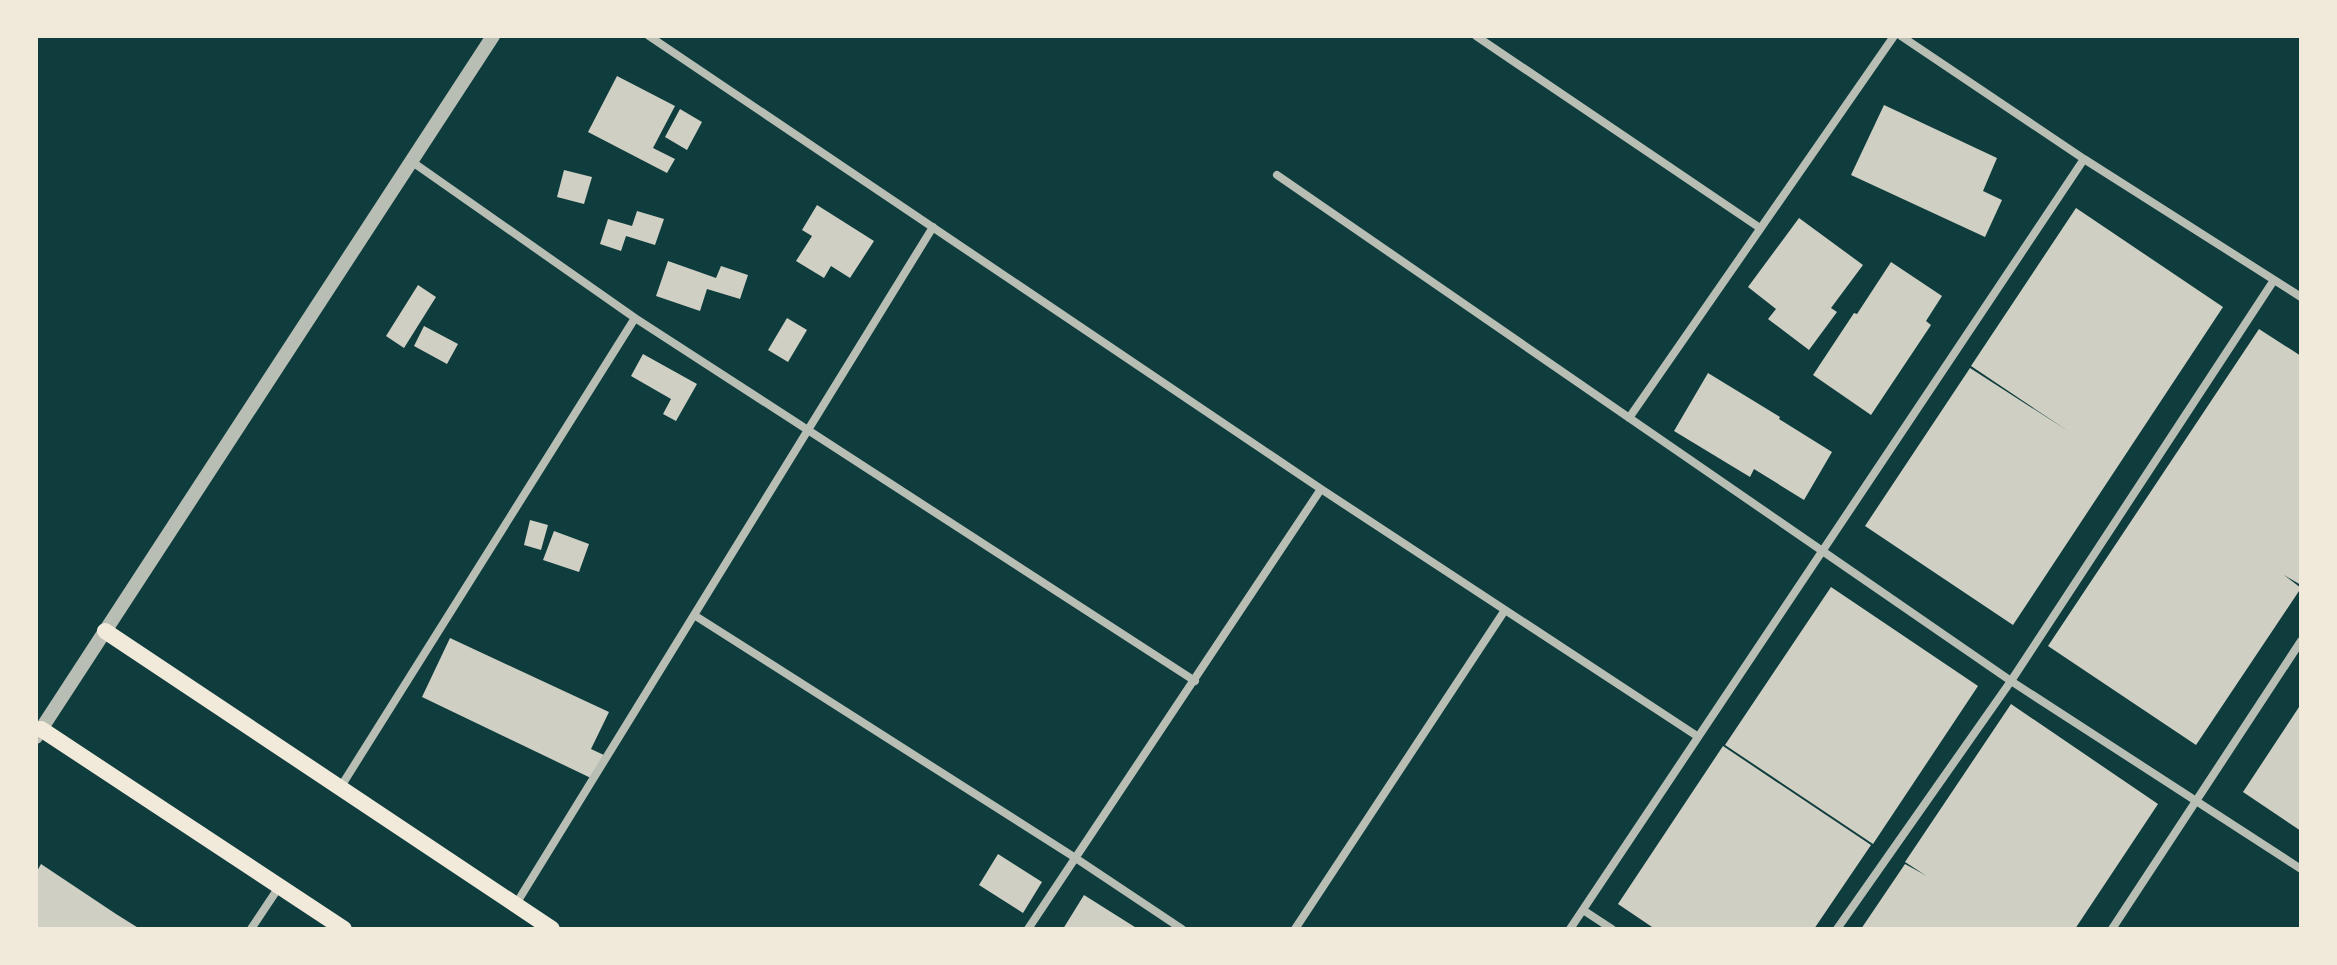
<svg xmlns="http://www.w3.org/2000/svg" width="2337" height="965" font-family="Commissioner,sans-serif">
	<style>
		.building { fill: #cfcfc3 }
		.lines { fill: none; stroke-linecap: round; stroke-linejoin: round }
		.minor { stroke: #b8beb3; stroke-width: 8 }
		.tertiary { stroke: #b8beb3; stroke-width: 14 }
		.secondary { stroke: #f1e9da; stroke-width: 16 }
	</style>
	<rect width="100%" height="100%" fill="#0f3d3e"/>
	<path class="building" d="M617,76L675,106L653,148L675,159L667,173L588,132Z
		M1884,105L1997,158L1983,191L2002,200L1985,237L1851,175Z
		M680,109L702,122L687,150L665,137Z
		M564,170L592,177L584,204L557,197Z
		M817,205L874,241L850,278L831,266L824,278L796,261L812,236L802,230Z
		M2076,208L2223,307L2013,625L1865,526L1970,368L2068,431L1971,366Z
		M637,211L664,219L655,245L626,236L621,251L600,244L608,219L632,226Z
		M1799,218L1863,265L1831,308L1837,312L1809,350L1768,319L1776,309L1748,287Z
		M668,261L716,278L721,266L748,275L740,299L707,289L700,311L656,296Z
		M1891,262L1942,296L1926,321L1931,325L1871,415L1813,375L1854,313L1857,314Z
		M418,285L436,297L404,348L386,336Z
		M787,318L807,330L788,362L768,350Z
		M424,326L458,344L447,364L414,346Z
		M2259,329L2301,356V585L2284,575L2301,588L2196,745L2048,646Z
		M643,354L697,384L676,421L663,414L671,399L631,376Z
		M1708,373L1780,417L1779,419L1832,452L1804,500L1754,469L1750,477L1674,431Z
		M530,520L548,525L541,550L524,545Z
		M554,531L589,544L579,572L543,560Z
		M1831,587L1978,686L1873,844L1725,745Z
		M450,638L609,712L591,749L606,756L595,780L422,697Z
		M2011,704L2158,804L2075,929H1861L1905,864L1925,875L1905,862Z
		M2301,704V831L2243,792Z
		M1723,746L1871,845L1814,929H1655L1618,904Z
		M998,854L1042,882L1023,913L979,885Z
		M41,864L116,914L140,929H36V873Z
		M1084,895L1138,929H1063Z"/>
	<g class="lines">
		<path class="minor" d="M649,36L1321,489L1697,736
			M1476,36L1760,228
			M1901,36L2084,159L2301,297
			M411,161L635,318L1195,681
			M1277,175L2011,681L2301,869
			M1629,418L1894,36
			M694,615L1074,857L1182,929
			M340,788L635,318
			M516,904L933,227
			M1583,910L1612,929
			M251,929L279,887
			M1028,929L1321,489
			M1295,929L1505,610
			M1570,929L2084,159
			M1837,929L2011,681L2274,280
			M2112,929L2301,641"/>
		<path class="tertiary" d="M36,737L493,36"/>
		<path class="secondary" d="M105,631L552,929
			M41,729L344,929"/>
	</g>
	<rect width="2337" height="965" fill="none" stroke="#f1e9da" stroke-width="76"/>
</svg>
